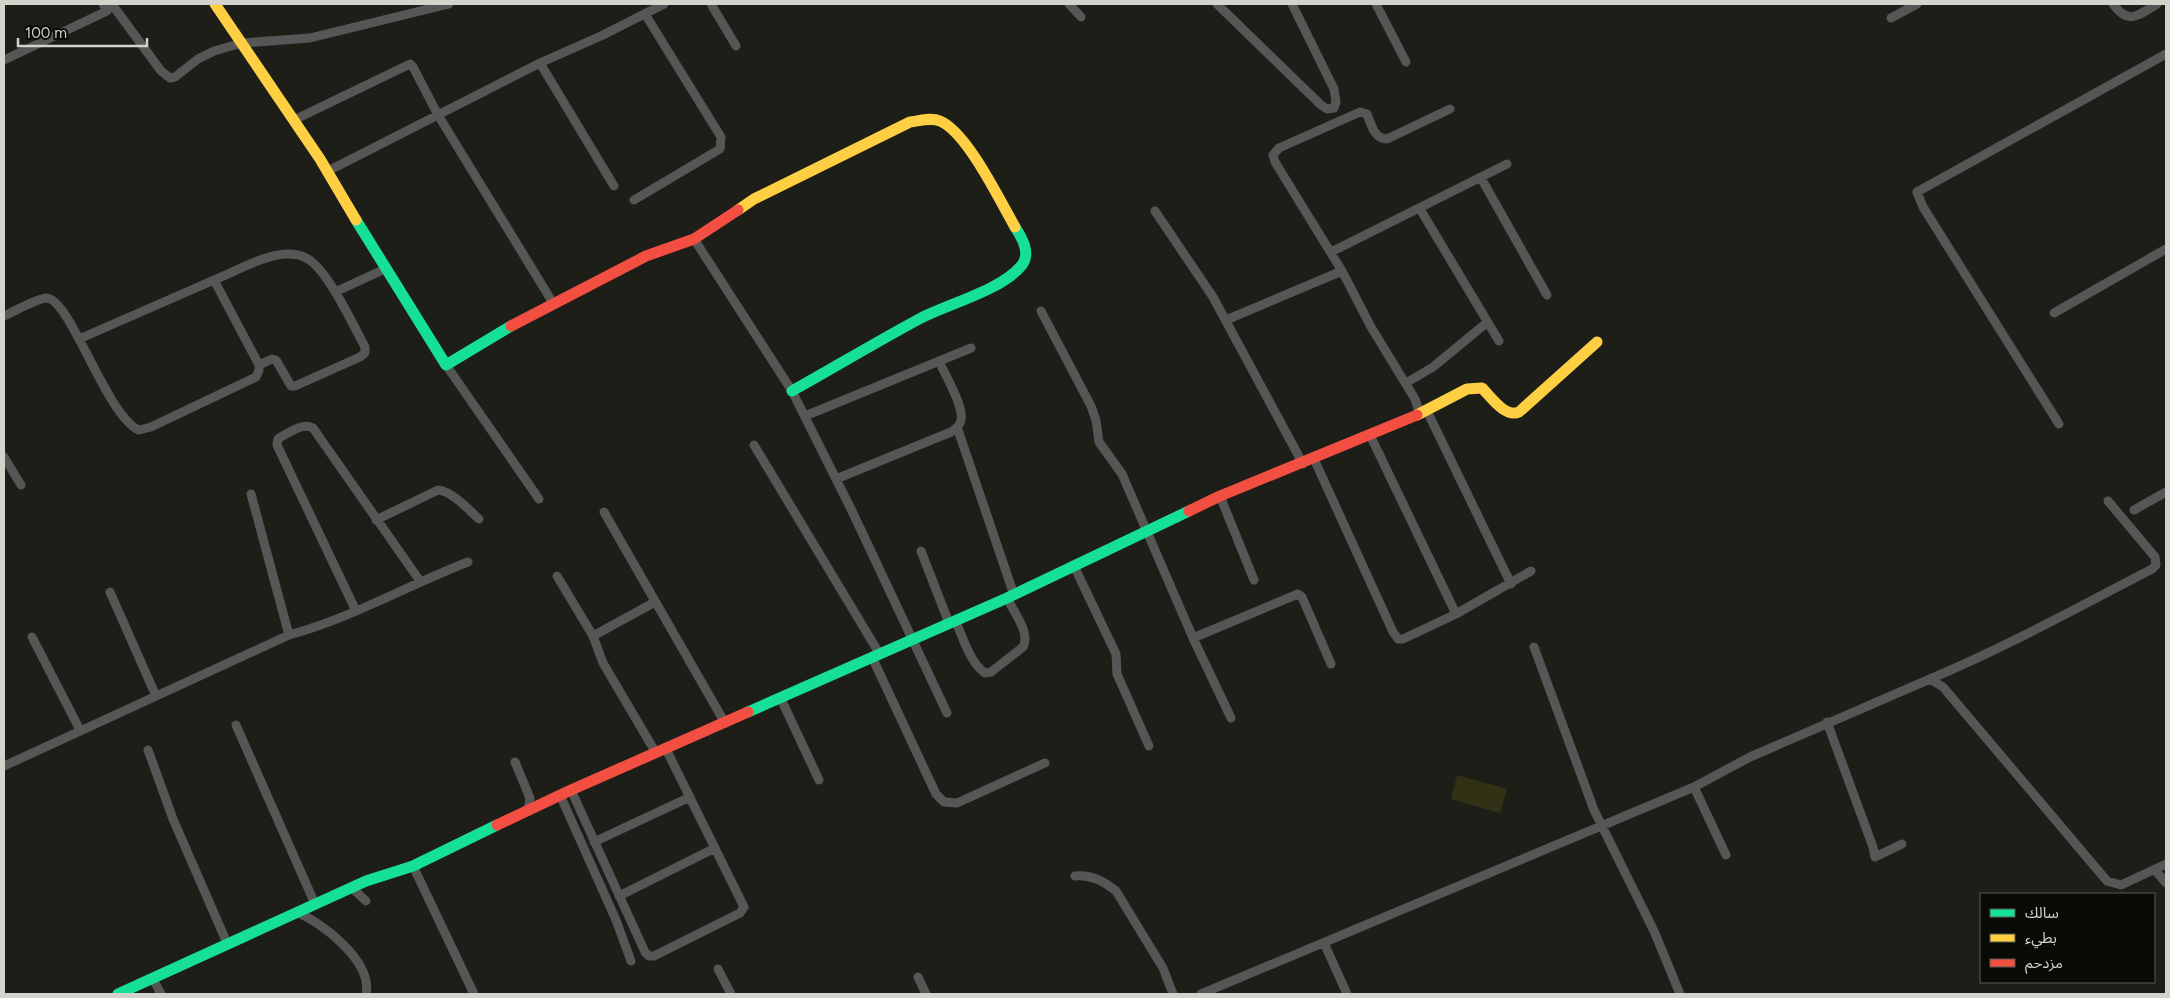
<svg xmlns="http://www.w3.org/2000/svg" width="2170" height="998" font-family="Figtree,'Noto Sans Arabic',sans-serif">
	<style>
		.green { fill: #313115 }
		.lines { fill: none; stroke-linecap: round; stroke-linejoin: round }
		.street { stroke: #575657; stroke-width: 9 }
		.fast { stroke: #16e098; stroke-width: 11 }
		.slow { stroke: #ffcf43; stroke-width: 11 }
		.jam { stroke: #f24e42; stroke-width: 11 }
	</style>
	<rect width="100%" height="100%" fill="#1e1e18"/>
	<path class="green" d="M1457,775L1507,789L1500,813L1451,799Z"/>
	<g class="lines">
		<path class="street" d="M711,4L736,46
			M1069,4L1081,17
			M1217,4L1321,105L1327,109L1334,108L1336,102L1334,89L1292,4
			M1376,4L1406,62
			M2113,4C2129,26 2138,15 2157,4
			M114,7L161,71L170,78L175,77L198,59L214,51L242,43L310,38L449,4
			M1891,18L1917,4
			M4,60L107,11L103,4
			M540,63L614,186
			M294,120L410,64L413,67L438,115L553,303
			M328,171L540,63L603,35L664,4
			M1481,178L1547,295
			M634,200L720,149L721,137L645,14
			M1420,209L1499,341
			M1155,211L1213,297L1303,464
			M694,239L792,391L852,511L947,713
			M1331,252L1507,164
			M214,280C234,272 266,254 287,254C292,254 301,255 306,258C327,268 353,325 365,347V353L360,357L295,386H291L276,360L272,359L259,365
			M335,292L385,269
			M1041,311L1091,406L1096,420L1099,442L1122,474L1193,638L1231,718
			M2054,313L2166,249
			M4,316C15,311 36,299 46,298C70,297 106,416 139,430L151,427L256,377L259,370V365L214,280L79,339
			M1226,320L1342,271
			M446,365L539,499
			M1406,383L1433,367L1484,325
			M1427,411L1511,584
			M1420,414L1415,399L1371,327L1342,271L1275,162L1273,155L1279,148L1360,112L1367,114C1371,124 1374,139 1387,139L1450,109
			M805,416L971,348
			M2059,424L1923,207L1917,192L2166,54
			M957,427L1014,595
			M1370,435L1456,614
			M754,445L879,653
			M4,457L21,485
			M1314,459L1393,632L1398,639H1403L1456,614L1531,571
			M836,479L951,432C956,429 960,426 961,420C964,406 945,375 939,361
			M251,494L289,635
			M1220,496L1254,580
			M2134,510L2166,492
			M604,512L725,723
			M376,520L438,490C452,491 469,510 479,519
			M921,551L949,623
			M1074,566L1116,654L1117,674L1149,746
			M557,576L593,636L603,663L656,753
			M110,592L156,696
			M356,611L277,445L278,439L281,437C290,432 304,422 313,428L420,581
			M955,620C963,637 970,663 985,673L991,672L1023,647C1031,633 1013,611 1007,598
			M593,636L655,602
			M32,637L80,730
			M1193,638L1298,594L1302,597L1331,664
			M1534,647L1594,810L1654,931L1680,994
			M872,657L936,794L944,802L957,803L1045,763
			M1930,679C2006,647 2079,607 2152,569L2156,565L2155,557L2108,501
			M781,699L819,780
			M1827,722L1873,847L1875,857L1902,844
			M236,725L315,904
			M148,750L173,819L227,943
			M515,762L530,798L528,810
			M4,766L289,635C352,618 408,585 468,562
			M1694,787L1726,855
			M571,790L645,952L649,956H654L740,913L744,907L666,749
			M560,795L616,920L631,961
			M594,842L690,797
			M413,866L474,994
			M2155,870L2166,883
			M1075,876C1091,874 1104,881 1116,891L1163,968L1173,994
			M352,888L366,901
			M619,896L715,848
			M296,912C322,922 373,962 366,994
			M1324,943L1347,994
			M718,969L731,994
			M918,977L926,994
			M153,979L161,994
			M1201,994L1694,787L1750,757L1930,679L1943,687L2107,881L2121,885L2166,864"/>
		<path class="fast" d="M356,220L446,365L511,326
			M792,391C835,367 878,341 921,318C951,303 1002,290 1022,265C1031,253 1022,238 1015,227
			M748,712L1007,598L1189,511
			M118,994L366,881L413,866L497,825"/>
		<path class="slow" d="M215,4L320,159L356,220
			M738,210L754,199L910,122C919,121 931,117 940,121C967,132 1000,201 1015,227
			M1417,415L1467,389L1482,388C1491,397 1505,418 1519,412L1597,342"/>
		<path class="jam" d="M511,326L646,256L694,239L738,210
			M1189,511L1220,496L1417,415
			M497,825L571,790L748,712"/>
	</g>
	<rect width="2170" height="998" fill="none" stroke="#d3d3cb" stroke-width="10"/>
	<rect x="1980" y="893" width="175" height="90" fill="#0a0a06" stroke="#5a5a55"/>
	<rect x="1990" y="909" width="25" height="8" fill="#16e098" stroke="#5a5a55"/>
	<text x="2025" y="918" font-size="15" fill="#d3d3cb">سالك</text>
	<rect x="1990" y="934" width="25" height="8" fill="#ffcf43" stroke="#5a5a55"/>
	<text x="2025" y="943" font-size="15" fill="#d3d3cb">بطيء</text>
	<rect x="1990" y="959" width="25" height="8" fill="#f24e42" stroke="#5a5a55"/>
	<text x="2025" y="968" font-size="15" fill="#d3d3cb">مزدحم</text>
	<path d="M18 38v8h129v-8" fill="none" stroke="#d3d3cb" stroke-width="2.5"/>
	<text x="25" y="38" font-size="15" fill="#d3d3cb" stroke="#0a0a06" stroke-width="4" paint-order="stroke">100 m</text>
</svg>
